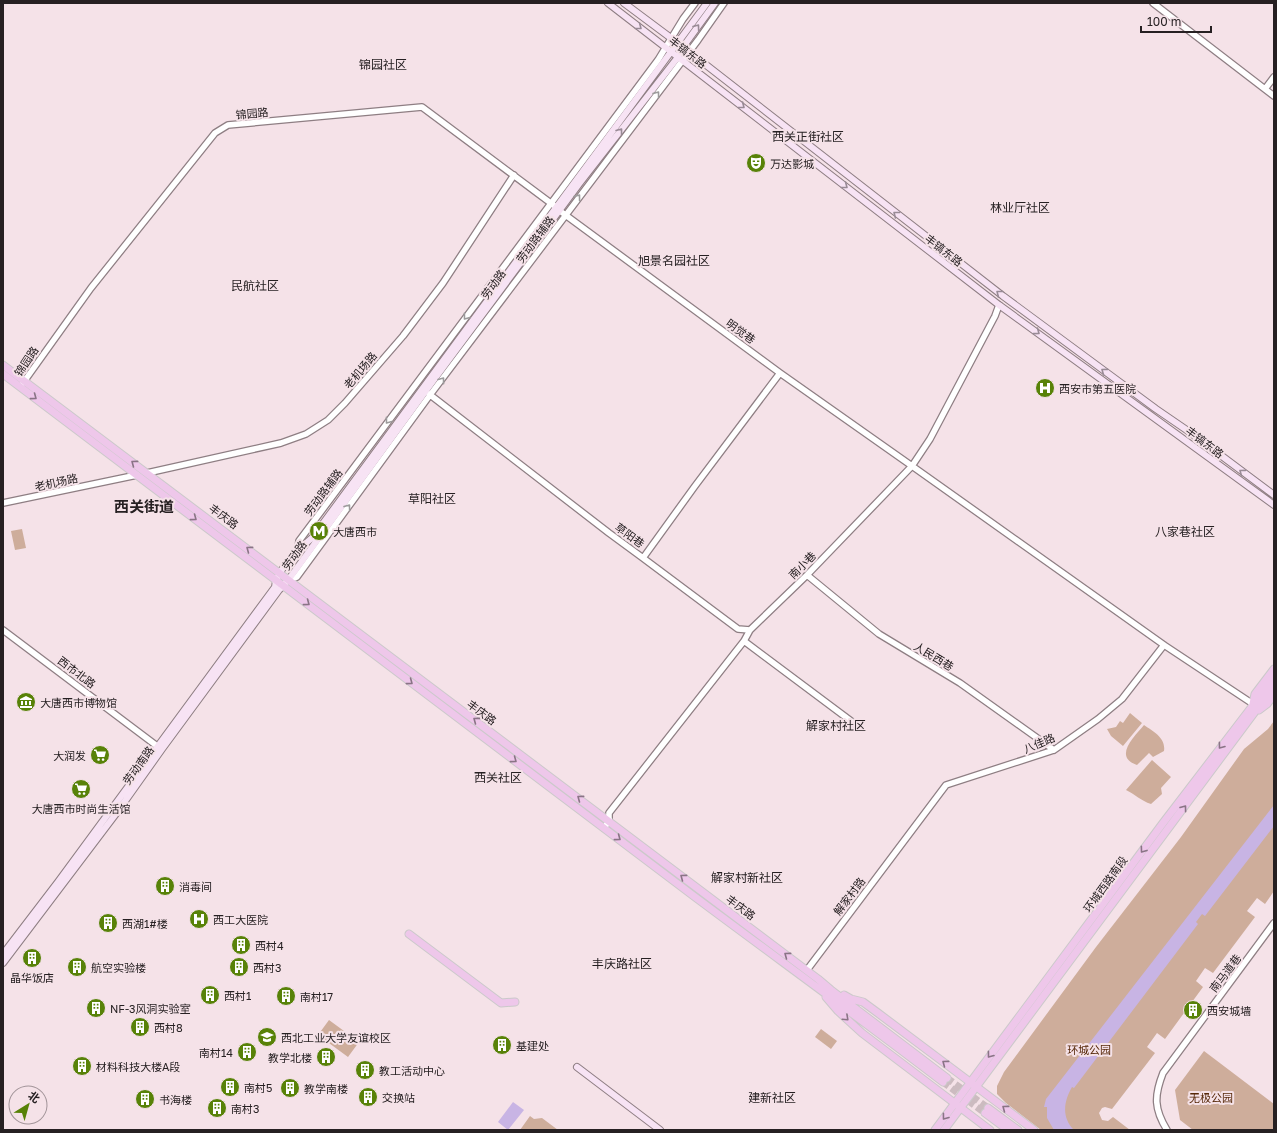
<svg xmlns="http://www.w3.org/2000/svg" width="1277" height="1133" font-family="'Golos Text','Noto Sans SC',sans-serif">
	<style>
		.green { fill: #cead9b }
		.water { fill: #c8b4e4 }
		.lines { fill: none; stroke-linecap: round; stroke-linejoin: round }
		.primary-tunnel { stroke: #ccbbc0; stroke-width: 7; stroke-dasharray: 7 3.5; stroke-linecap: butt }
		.tertiary-casing { stroke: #8e7e83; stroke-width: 8 }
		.secondary-casing { stroke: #8e7e83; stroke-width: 8 }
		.primary-casing { stroke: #cbc9ca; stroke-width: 9 }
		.tertiary { stroke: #fff; stroke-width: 5.5 }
		.secondary { stroke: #f7e3f4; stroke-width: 6 }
		.primary { stroke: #eec7ea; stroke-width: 7 }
		.oneway { stroke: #998b96 }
		.oneway2 { stroke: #9d9b9c }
		.oneway3 { stroke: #8a7486 }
		.labels { text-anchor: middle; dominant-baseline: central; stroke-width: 4; stroke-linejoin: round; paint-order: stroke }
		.street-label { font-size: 11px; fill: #262022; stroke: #f5e2e8 }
		.poi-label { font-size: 11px; fill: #262022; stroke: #f5e2e8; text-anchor: start }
		.park-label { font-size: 11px; fill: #562809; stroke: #f5e2e8 }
		.neighbourhood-label { font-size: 12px; fill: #262022; stroke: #f5e2e8 }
		.district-label { font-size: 15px; font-weight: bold; fill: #262022; stroke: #f5e2e8 }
	</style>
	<rect width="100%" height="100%" fill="#f5e2e8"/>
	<path class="green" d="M22,529L26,548L15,550L11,531Z
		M1130,713L1142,723L1123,746L1111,736L1107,729L1116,727L1120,721L1123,723Z
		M1274,721V891L1265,904L1257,898L1247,911L1255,917L1213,973L1205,968L1196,981L1203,987L1165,1039L1157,1033L1147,1047L1155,1053L1112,1109L1105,1107L1102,1108L1099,1113L1102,1120L1108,1121L1113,1117L1130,1130H1041L1006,1103L997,1094V1086L1004,1072L1096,947L1181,837L1244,749L1268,729Z
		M1144,725C1154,732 1166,738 1164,751L1153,757L1149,753L1137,765C1113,757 1134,737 1144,725Z
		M1152,760L1171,777L1161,788L1162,794L1151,804C1141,801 1135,794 1126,790Z
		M329,1020L359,1042L348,1057L318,1035Z
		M821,1029L837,1041L831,1049L815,1037Z
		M1204,1051L1274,1104V1130H1193L1180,1120L1175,1090Z
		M530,1116L534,1119L542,1118L558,1130H520Z"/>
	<path class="water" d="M1274,805V826L1205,916L1202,914L1196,922L1198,924L1074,1088L1072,1087C1064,1101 1061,1117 1074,1130H1054L1047,1118V1107H1044L1046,1099Z
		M513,1102L524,1110L508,1130L498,1122Z"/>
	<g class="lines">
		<path class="primary-tunnel" d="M947,1078L988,1108
			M943,1082L985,1113"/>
		<g class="tertiary-casing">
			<path id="tertiary" d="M1153,3L1274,96
				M1265,89L1274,77
				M560,211L780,373L912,466L1164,645L1253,704
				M23,383L91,288L215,133L228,125L422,107L556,207
				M429,394L609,533L643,558L695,486L780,373
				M147,473L281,443L306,434L328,420L345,403L403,336L443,283L514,175
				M3,503L137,475
				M298,550L299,541L658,60L683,19L695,3
				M643,558L738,629L750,630
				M807,575L879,634L960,683L1054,750
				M289,579L297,577L430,395L698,40L724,3
				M3,630L157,746
				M744,641L859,727
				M604,828L609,821V813L744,641L750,630L807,575L912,466L930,439L995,316L999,305
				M807,970L946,785L1054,750L1098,719L1122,699L1164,645
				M1167,1130C1154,1109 1154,1096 1163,1073L1274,923"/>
		</g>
		<g class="secondary-casing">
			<path id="secondary" d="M608,3L999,305L1274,505
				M624,3L683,47L1003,296L1156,409L1191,433L1274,495
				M3,954L58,882L275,587C276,570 300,548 313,537L707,3
				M3,963L118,811L162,749L279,590L289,579L433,381L579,184L678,57L683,47L715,3
				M577,1067L660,1130"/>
		</g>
		<g class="primary-casing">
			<path id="primary" d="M3,365L818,979L831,990L947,1078
				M3,374L695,897C778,959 861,1019 943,1082
				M1253,704L1255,694L1274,669
				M1259,710L1267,704L1274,695
				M409,934L501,1003L515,1002
				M844,995L851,999L863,1002L878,1013L1034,1130
				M826,997L838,1011L862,1033L990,1130
				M988,1108L1018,1130
				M985,1113L1008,1130
				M935,1130L1163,823L1274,678
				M944,1130L1274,686"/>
		</g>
		<use href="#tertiary" class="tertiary"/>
		<use href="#secondary" class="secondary"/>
		<use href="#primary" class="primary"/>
	</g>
	<defs><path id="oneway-chevron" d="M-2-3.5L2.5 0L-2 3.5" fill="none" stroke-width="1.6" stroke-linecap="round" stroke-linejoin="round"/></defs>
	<g class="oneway">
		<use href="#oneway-chevron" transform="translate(639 27) rotate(38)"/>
		<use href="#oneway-chevron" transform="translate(697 27) rotate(-54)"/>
		<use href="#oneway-chevron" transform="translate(742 106) rotate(38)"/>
		<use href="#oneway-chevron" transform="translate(620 131) rotate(-52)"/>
		<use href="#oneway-chevron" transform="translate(845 186) rotate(38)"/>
		<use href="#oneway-chevron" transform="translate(896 214) rotate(-142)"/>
		<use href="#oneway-chevron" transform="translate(999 293) rotate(-142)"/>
		<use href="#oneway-chevron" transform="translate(1037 332) rotate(36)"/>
		<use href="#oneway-chevron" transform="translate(1104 371) rotate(-144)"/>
		<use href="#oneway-chevron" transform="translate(1242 472) rotate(-144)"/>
	</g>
	<g class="oneway2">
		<use href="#oneway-chevron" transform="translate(657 94) rotate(-53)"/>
		<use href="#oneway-chevron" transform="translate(578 197) rotate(-53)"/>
		<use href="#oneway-chevron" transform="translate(466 317) rotate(127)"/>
		<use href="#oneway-chevron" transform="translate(442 380) rotate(-53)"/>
		<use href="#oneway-chevron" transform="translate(388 421) rotate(127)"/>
		<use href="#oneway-chevron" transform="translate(348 507) rotate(-54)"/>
	</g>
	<g class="oneway3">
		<use href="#oneway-chevron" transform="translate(34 397) rotate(37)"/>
		<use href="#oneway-chevron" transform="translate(134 463) rotate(-143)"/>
		<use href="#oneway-chevron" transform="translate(194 518) rotate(37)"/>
		<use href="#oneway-chevron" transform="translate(249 549) rotate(-143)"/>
		<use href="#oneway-chevron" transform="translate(307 603) rotate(37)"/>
		<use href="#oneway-chevron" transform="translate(410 682) rotate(37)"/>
		<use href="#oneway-chevron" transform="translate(476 720) rotate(-143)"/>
		<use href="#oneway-chevron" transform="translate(1221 746) rotate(127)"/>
		<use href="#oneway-chevron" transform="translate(514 760) rotate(37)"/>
		<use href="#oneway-chevron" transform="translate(580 798) rotate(-143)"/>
		<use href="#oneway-chevron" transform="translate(1184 808) rotate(-53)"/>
		<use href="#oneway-chevron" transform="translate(618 838) rotate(37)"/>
		<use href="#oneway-chevron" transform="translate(1143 850) rotate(126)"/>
		<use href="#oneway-chevron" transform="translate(683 877) rotate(-143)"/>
		<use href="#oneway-chevron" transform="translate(787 955) rotate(-143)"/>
		<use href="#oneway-chevron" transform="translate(846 1018) rotate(43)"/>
		<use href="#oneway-chevron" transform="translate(990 1055) rotate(127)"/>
		<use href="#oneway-chevron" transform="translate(945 1063) rotate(-143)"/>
		<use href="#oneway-chevron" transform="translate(1005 1108) rotate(-143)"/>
		<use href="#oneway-chevron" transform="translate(945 1117) rotate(127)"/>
	</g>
	<defs>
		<g id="theatre-disc" transform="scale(1)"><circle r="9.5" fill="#588208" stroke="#f5e2e8"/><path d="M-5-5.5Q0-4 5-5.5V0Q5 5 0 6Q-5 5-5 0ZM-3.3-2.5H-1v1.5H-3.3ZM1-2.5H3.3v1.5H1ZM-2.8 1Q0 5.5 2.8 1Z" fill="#fff"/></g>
		<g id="hospital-disc" transform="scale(1)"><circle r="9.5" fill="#588208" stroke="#f5e2e8"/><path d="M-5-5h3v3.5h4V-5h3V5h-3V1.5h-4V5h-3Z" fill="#fff"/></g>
		<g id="metro-disc" transform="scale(1)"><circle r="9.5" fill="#588208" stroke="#f5e2e8"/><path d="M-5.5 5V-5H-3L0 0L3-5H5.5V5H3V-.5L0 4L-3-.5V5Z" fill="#fff"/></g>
		<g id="museum-disc" transform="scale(1)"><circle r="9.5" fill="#588208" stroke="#f5e2e8"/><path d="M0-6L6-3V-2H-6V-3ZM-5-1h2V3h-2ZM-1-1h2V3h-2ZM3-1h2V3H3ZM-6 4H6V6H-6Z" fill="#fff"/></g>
		<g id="supermarket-disc" transform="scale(1)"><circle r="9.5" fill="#588208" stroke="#f5e2e8"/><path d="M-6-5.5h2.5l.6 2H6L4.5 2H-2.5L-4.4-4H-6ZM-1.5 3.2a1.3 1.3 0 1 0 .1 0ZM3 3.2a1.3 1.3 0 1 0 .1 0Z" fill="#fff"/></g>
		<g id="building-disc" transform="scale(1)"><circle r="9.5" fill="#588208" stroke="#f5e2e8"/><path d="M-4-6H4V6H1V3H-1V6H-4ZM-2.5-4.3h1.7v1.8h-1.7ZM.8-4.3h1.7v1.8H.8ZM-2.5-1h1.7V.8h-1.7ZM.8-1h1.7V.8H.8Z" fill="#fff"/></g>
		<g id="university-disc" transform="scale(1)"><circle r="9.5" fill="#588208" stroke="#f5e2e8"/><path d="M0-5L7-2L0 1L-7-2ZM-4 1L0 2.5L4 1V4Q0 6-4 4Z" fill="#fff"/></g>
	</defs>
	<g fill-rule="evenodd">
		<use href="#theatre-disc" x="756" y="163"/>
		<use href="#hospital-disc" x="1045" y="388"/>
		<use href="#metro-disc" x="319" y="531"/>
		<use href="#museum-disc" x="26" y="702"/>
		<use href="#supermarket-disc" x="100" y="755"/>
		<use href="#supermarket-disc" x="81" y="789"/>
		<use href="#building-disc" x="165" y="886"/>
		<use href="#hospital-disc" x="199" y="919"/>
		<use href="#building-disc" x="108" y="923"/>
		<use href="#building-disc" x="241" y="945"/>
		<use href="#building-disc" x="32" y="958"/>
		<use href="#building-disc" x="77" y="967"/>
		<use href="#building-disc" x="239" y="967"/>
		<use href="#building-disc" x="210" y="995"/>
		<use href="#building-disc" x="286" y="996"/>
		<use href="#building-disc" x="96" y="1008"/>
		<use href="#building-disc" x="1193" y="1010"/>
		<use href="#building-disc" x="140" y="1027"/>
		<use href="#university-disc" x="267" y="1037"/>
		<use href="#building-disc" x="502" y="1045"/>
		<use href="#building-disc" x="247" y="1052"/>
		<use href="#building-disc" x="326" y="1057"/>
		<use href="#building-disc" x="82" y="1066"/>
		<use href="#building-disc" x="365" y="1070"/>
		<use href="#building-disc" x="230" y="1087"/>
		<use href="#building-disc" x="290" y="1088"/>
		<use href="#building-disc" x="368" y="1097"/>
		<use href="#building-disc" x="145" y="1099"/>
		<use href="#building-disc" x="217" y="1108"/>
	</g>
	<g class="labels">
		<g class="street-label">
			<text transform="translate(688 52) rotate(38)">丰镐东路</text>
			<text transform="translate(252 113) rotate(-5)">锦园路</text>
			<text transform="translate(535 239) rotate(-53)">劳动路辅路</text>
			<text transform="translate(944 250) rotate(38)">丰镐东路</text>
			<text transform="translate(493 284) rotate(-54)">劳动路</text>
			<text transform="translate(741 331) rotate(36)">明觉巷</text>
			<text transform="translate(26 361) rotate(-56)">锦园路</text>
			<text transform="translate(360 370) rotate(-50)">老机场路</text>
			<text transform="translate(1205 442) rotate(37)">丰镐东路</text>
			<text transform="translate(56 482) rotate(-12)">老机场路</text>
			<text transform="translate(323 492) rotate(-53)">劳动路辅路</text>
			<text transform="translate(224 516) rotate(37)">丰庆路</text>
			<text transform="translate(630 535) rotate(36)">草阳巷</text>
			<text transform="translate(294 555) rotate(-54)">劳动路</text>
			<text transform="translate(802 565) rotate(-45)">南小巷</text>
			<text transform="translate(934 656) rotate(31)">人民西巷</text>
			<text transform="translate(77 672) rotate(37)">西市北路</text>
			<text transform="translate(482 712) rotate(37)">丰庆路</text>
			<text transform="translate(1039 743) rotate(-23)">八佳路</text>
			<text transform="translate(138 765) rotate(-54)">劳动南路</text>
			<text transform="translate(1105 884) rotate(-54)">环城西路南段</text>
			<text transform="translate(849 896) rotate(-53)">解家村路</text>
			<text transform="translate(741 907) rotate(37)">丰庆路</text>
			<text transform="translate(1225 973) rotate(-53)">南马道巷</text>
		</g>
		<g class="poi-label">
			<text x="770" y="163">万达影城</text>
			<text x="1059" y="388">西安市第五医院</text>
			<text x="333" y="531">大唐西市</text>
			<text x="40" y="702">大唐西市博物馆</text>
			<text x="86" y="755" text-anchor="end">大润发</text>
			<text x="81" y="808" text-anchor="middle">大唐西市时尚生活馆</text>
			<text x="179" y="886">消毒间</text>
			<text x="213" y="919">西工大医院</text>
			<text x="122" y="923">西湖1#楼</text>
			<text x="255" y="945">西村4</text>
			<text x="91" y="967">航空实验楼</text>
			<text x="253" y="967">西村3</text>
			<text x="32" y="977" text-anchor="middle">晶华饭店</text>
			<text x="224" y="995">西村1</text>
			<text x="300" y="996">南村17</text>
			<text x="110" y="1008">NF-3风洞实验室</text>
			<text x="1207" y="1010">西安城墙</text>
			<text x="154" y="1027">西村8</text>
			<text x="281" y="1037">西北工业大学友谊校区</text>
			<text x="516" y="1045">基建处</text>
			<text x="233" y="1052" text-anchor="end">南村14</text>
			<text x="312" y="1057" text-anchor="end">教学北楼</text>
			<text x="96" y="1066">材料科技大楼A段</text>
			<text x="379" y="1070">教工活动中心</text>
			<text x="244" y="1087">南村5</text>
			<text x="304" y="1088">教学南楼</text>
			<text x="382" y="1097">交换站</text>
			<text x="159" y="1099">书海楼</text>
			<text x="231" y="1108">南村3</text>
		</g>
		<g class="park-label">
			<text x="1089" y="1049">环城公园</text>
			<text x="1211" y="1097">无极公园</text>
		</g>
		<g class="neighbourhood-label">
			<text x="383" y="64">锦园社区</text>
			<text x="808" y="136">西关正街社区</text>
			<text x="1020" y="207">林业厅社区</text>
			<text x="674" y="260">旭景名园社区</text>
			<text x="255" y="285">民航社区</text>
			<text x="432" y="498">草阳社区</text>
			<text x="1185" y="531">八家巷社区</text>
			<text x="836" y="725">解家村社区</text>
			<text x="498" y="777">西关社区</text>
			<text x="747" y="877">解家村新社区</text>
			<text x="622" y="963">丰庆路社区</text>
			<text x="772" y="1097">建新社区</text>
		</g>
		<g class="district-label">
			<text x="144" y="506">西关街道</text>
		</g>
	</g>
	<rect width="1277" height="1133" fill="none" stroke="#262022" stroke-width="8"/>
	<g transform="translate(28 1105) rotate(37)"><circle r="19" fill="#f5e2e8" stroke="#a29499"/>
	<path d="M0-3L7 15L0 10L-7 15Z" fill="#588208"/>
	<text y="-6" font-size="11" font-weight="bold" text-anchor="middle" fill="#262022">北</text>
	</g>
	<path d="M1141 26v6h70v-6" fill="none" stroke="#262022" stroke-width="2"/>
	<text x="1147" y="26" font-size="12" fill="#262022" stroke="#f5e2e8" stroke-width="3" paint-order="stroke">100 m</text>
</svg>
